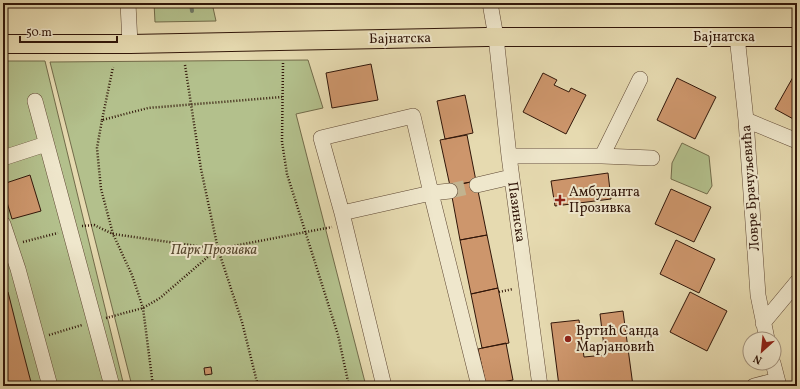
<svg xmlns="http://www.w3.org/2000/svg" width="800" height="389" font-family="Vollkorn,serif">
	<style>
		.green { fill: #b3c08c; stroke: #726b4a }
		.lines { fill: none; stroke-linecap: round; stroke-linejoin: round }
		.stream { stroke: #6f7967; stroke-width: 4 }
		.building { fill: #cd966c; stroke: #311609 }
		.minor-tunnel { stroke: #c2b38f; stroke-width: 15; stroke-dasharray: 15 8; stroke-linecap: butt }
		.minor-casing { stroke: #5e4733; stroke-width: 16 }
		.major-casing { stroke: #311609; stroke-width: 20 }
		.path { stroke: #311609; stroke-width: 2.5; stroke-dasharray: 1 2; stroke-linecap: butt }
		.minor { stroke: #efe7cc; stroke-width: 15 }
		.major { stroke: #e6dab0; stroke-width: 18 }
		.poi-dot { fill: #8f2418; stroke: #efe7cc; stroke-width: 1.5 }
		.labels { text-anchor: middle; dominant-baseline: central; stroke-width: 4; stroke-linejoin: round; paint-order: stroke }
		.street-label { font-size: 14px; fill: #311609; stroke: #efe7cc }
		.poi-label { font-size: 14px; fill: #311609; stroke: #efe7cc; text-anchor: start }
		.park-label { font-size: 14px; font-style: italic; fill: #584930; stroke: #efe7cc }
	</style>
	<rect width="100%" height="100%" fill="#e6dab0"/>
	<filter id="stains"><feTurbulence type="fractalNoise" baseFrequency=".005" numOctaves="4"/><feColorMatrix values="0 0 0 0 .2 0 0 0 0 .09 0 0 0 0 .02 0 0 0 .5 -.17"/></filter>
	<radialGradient id="worn" r=".72"><stop offset=".6" stop-color="#630" stop-opacity="0"/><stop offset="1" stop-color="#630" stop-opacity=".3"/></radialGradient>
	<path class="green" d="M154,3H212L216,21L155,22Z
		M308,60L323,108L296,114L366,386H132L50,62Z
		M3,61H45L124,386H3Z
		M682,143L709,156L712,186L707,194L671,179L672,163Z"/>
	<g class="lines">
		<path class="stream" d="M191,3L192,11"/>
	</g>
	<path class="building" d="M371,64L378,100L332,108L326,73Z
		M797,70V121L775,109Z
		M543,73L557,80L554,85L569,92L571,88L586,95L566,134L523,112Z
		M677,78L716,97L695,139L657,120Z
		M465,95L473,133L445,139L437,101Z
		M467,135L476,181L450,186L440,140Z
		M608,173L611,199L555,206L551,181Z
		M30,175L41,211L12,219L3,189V184Z
		M476,181L487,235L460,240L450,186Z
		M671,189L711,207L694,242L655,224Z
		M487,235L498,288L471,294L460,240Z
		M676,240L715,259L699,293L660,274Z
		M498,288L509,343L482,348L471,294Z
		M8,292L21,344L32,386H7L3,369V294Z
		M690,292L727,311L707,351L670,332Z
		M623,311L633,386H559L551,323L579,320L584,357L605,355L600,314Z
		M506,343L513,380L486,385L478,349Z
		M211,367L212,374L205,375L204,368Z"/>
	<g class="lines">
		<path class="minor-tunnel" d="M450,191L477,185"/>
		<g class="minor-casing">
			<path id="minor" d="M128,3L130,44
				M490,3L496,37L509,156L540,386
				M737,36L746,120L758,295L767,339
				M35,101L112,386
				M746,120L797,141
				M509,156H602L652,158
				M602,156L640,79
				M3,158L46,144
				M477,185L511,177
				M450,191L431,193L479,386
				M342,213L431,193L413,116L321,138L342,213L384,386
				M3,224L18,269L50,386
				M763,323L797,282
				M773,363L779,386
				M754,386L777,380"/>
		</g>
		<g class="major-casing">
			<path id="major" d="M3,44H130L486,37H797"/>
		</g>
		<path class="path" d="M283,63L282,142L287,174L338,335L349,386
			M185,65L201,169L218,249L242,322L258,386
			M102,120L113,67
			M82,226L94,225L113,234L218,249L332,227
			M23,242L58,233
			M499,292L513,289
			M106,318L143,308L160,298L217,249
			M49,335L82,325
			M153,386L143,308L132,275L113,234L101,189L97,148L102,120L148,108L282,97"/>
		<use href="#minor" class="minor"/>
		<use href="#major" class="major"/>
	</g>
	<g class="poi-dot">
		<path d="M558 194h4v4h4v4h-4v4h-4v-4h-4v-4h4z"/>
		<circle cx="568" cy="339" r="4"/>
	</g>
	<g class="labels">
		<g class="street-label">
			<text x="724" y="37">Бајнатска</text>
			<text transform="translate(400 39) rotate(-1)">Бајнатска</text>
			<text transform="translate(751 188) rotate(-94)">Ловре Брачуљевића</text>
			<text transform="translate(516 212) rotate(82)">Пазинска</text>
		</g>
		<g class="poi-label">
			<text x="569" y="192">Амбуланта<tspan x="569" dy="16">Прозивка</tspan></text>
			<text x="576" y="331">Вртић Санда<tspan x="576" dy="16">Марјановић</tspan></text>
		</g>
		<g class="park-label">
			<text x="214" y="250">Парк Прозивка</text>
		</g>
	</g>
	<rect width="800" height="389" fill="none" stroke="#e6dab0" stroke-width="16"/>
	<rect x="4" y="4" width="792" height="381" fill="none" stroke="#311609" stroke-width="2"/>
	<rect x="8" y="8" width="784" height="373" fill="none" stroke="#311609"/>
	<g transform="translate(762 351) rotate(207)"><circle r="19" fill="#efe7cc" stroke="#a3937e"/>
	<path d="M0-3L7 15L0 10L-7 15Z" fill="#8f2418"/>
	<text y="-6" font-size="11" font-weight="bold" text-anchor="middle" fill="#311609">N</text>
	</g>
	<path d="M20 36v6h97v-6" fill="none" stroke="#311609" stroke-width="2"/>
	<text x="26" y="36" font-size="12" fill="#311609" stroke="#efe7cc" stroke-width="3" paint-order="stroke">50 m</text>
	<rect width="100%" height="100%" filter="url(#stains)"/>
	<rect width="100%" height="100%" fill="url(#worn)"/>
</svg>
